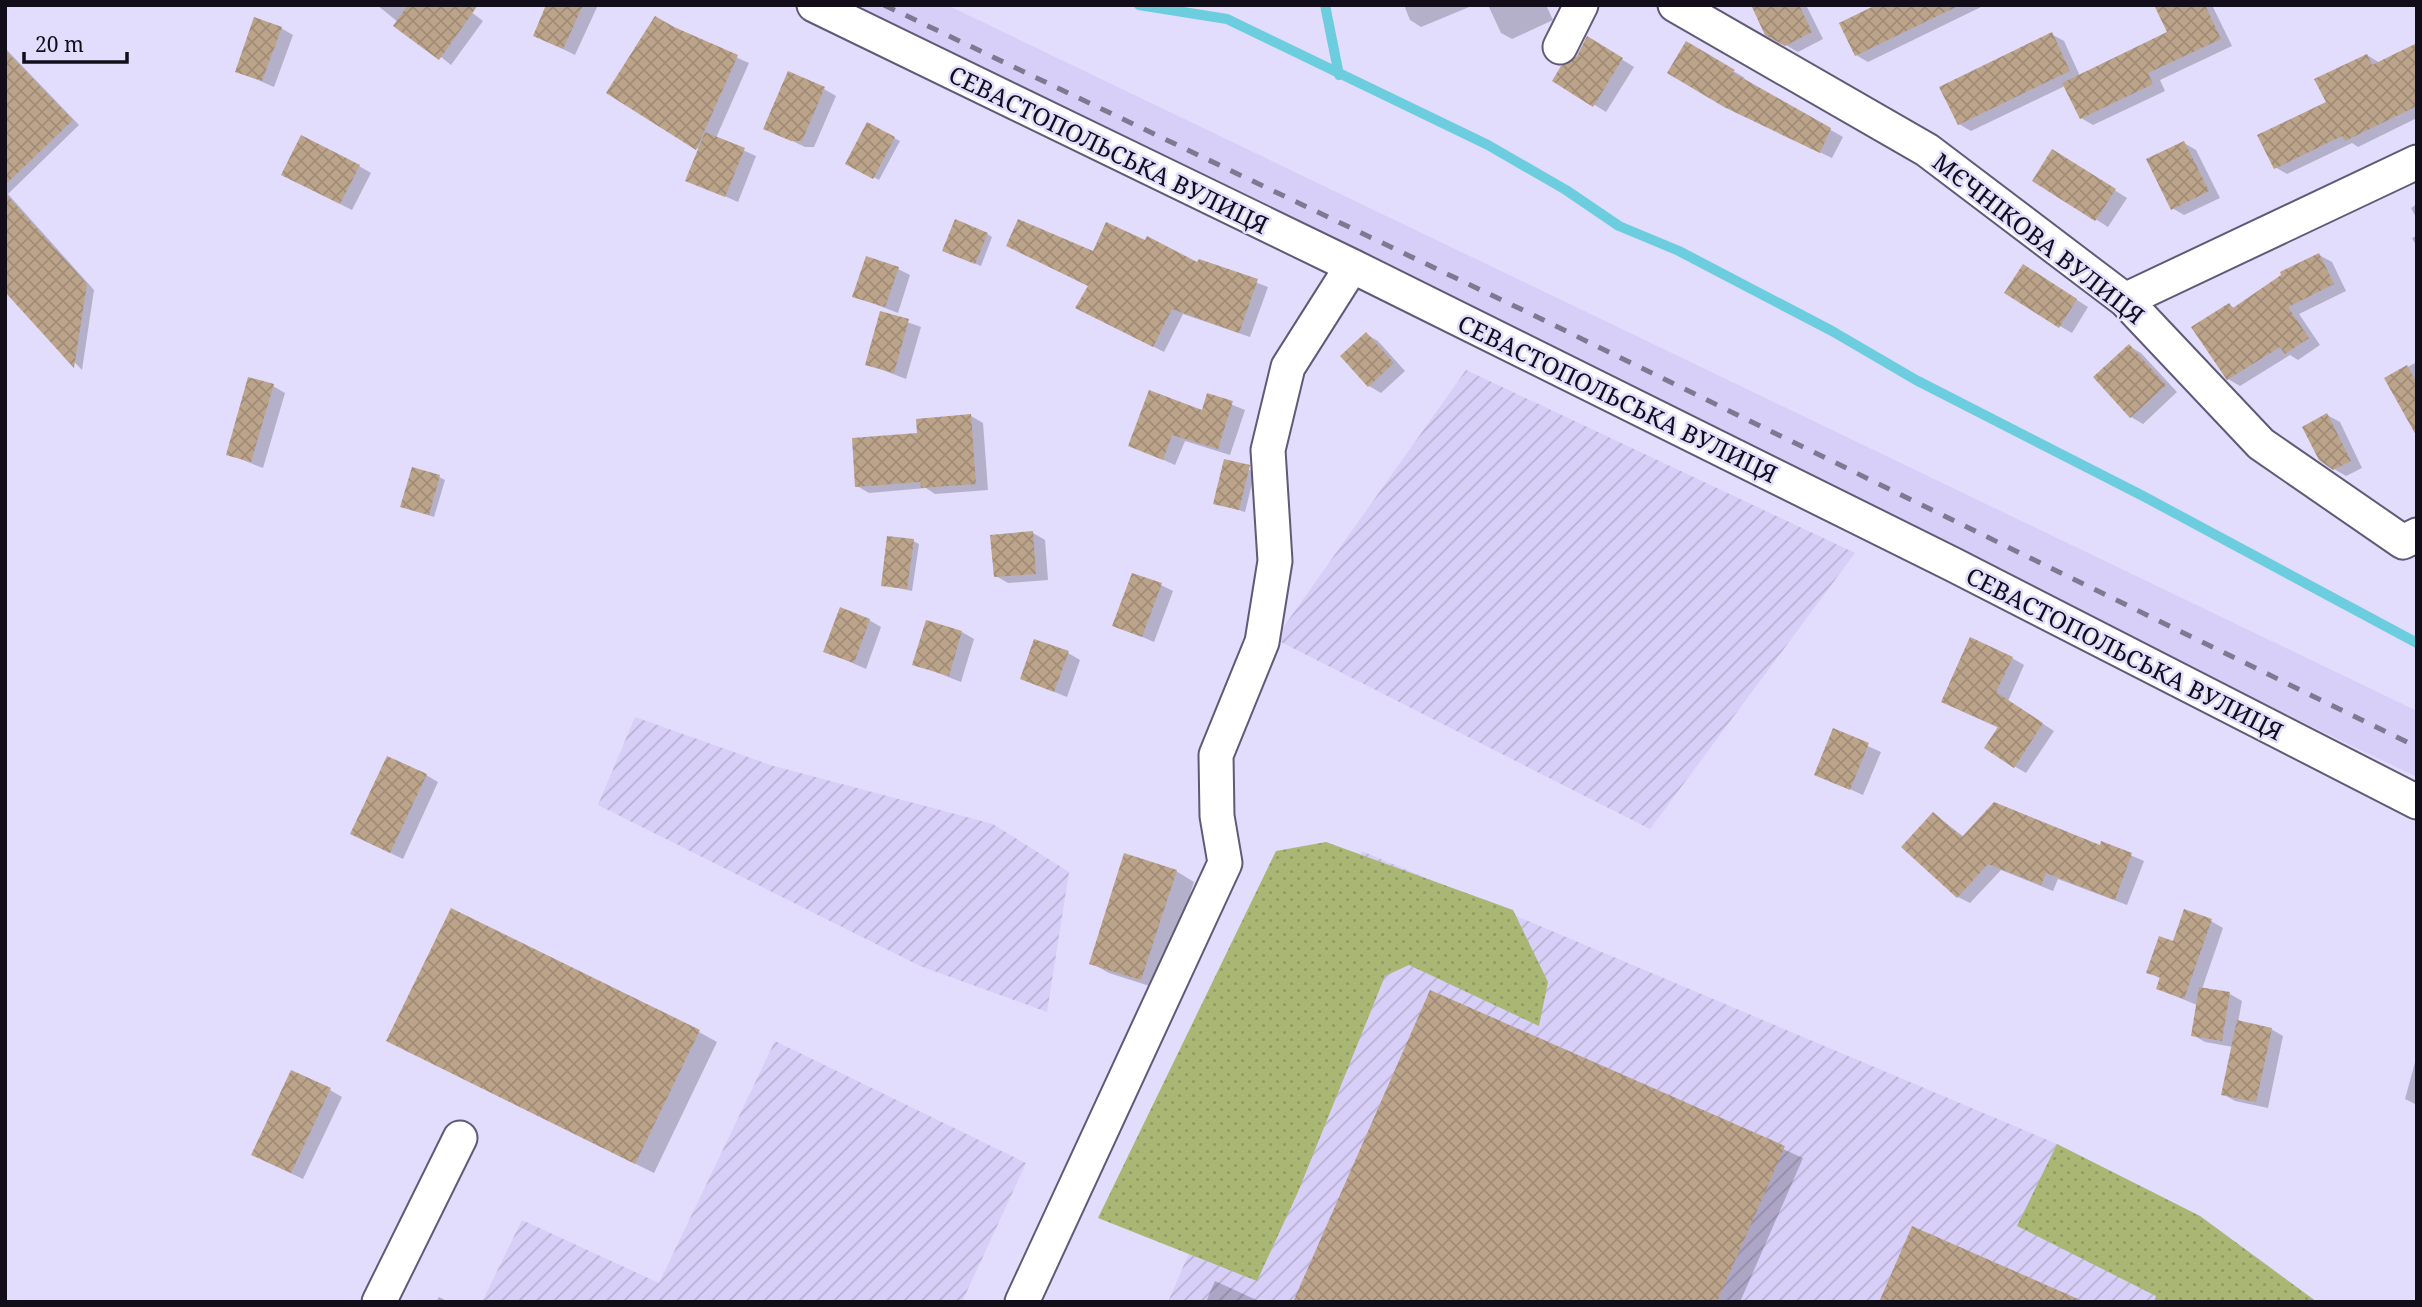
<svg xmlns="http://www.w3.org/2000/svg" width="2422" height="1307" font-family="'Noto Serif',serif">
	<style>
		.built { fill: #d7cff7 }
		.industrial { fill: url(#industrial-furrows) }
		.grass { fill: url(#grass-dots) }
		.shadow { fill: #0003 }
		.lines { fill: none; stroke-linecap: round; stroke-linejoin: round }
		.stream { stroke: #6ccdde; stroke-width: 10 }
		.building { fill: url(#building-cross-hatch) }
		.minor-casing { stroke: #605a76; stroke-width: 37 }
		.minor { stroke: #fff; stroke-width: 33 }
		.rail { stroke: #7e7990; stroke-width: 5; stroke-dasharray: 12 12; stroke-linecap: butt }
		.labels { text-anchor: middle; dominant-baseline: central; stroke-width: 5; stroke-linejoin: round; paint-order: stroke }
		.street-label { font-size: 24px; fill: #110e19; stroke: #e2dcfd }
	</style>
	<defs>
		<pattern id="industrial-furrows" width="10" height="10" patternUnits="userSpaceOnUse" patternTransform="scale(1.75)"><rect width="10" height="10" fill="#d7cff7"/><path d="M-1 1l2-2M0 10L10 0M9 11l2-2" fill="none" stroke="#b8b1d3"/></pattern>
		<pattern id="grass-dots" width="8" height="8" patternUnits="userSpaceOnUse" patternTransform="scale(1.75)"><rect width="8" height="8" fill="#aab774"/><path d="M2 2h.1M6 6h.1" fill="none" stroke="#919c64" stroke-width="1.8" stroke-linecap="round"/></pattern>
		<pattern id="building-cross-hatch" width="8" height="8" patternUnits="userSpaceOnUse" patternTransform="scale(1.75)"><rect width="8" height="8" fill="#bca48b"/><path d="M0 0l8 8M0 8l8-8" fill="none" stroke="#a18c77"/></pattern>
	</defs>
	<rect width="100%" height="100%" fill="#e2dcfd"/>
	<path class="built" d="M824,5H947L2417,711V777L1733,450Z"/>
	<path class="industrial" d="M1466,370L1855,553L1650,829L1275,639Z
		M635,717L770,765L993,824L1069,872L1047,1012L920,966L598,805Z
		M1362,851L2057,1144L2200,1216L2317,1302H1168Z
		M775,1041L1026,1163L962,1302H482L522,1220L659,1283Z"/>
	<path class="grass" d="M1326,842L1513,910L1548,982L1539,1026L1409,965L1385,976L1298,1192L1257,1281L1098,1218L1276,851Z
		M2057,1144L2200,1216L2317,1302H2154L2156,1296L2017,1226Z"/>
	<path class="shadow" d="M377,5H462L483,21L451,65Z
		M548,5H598L575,55L535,35Z
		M1404,5H1474L1421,27L1410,20Z
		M1488,5H1546L1553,20L1512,39L1501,33Z
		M1752,5H1806L1823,39L1798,52L1767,34Z
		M1880,5H1980L1981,7L1868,62L1856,55Z
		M2157,5H2212L2232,46L2160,80L2165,91L2093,125L2081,118L2065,86L1971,131L1959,124L2051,34L2064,41L2080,76L2169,33Z
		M281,28L293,35L274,87L237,71Z
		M677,31L749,63L716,138L756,156L738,202L688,180L700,150L609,92Z
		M1588,38L1634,67L1606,112L1554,80L1578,57Z
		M1687,43L1745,78L1742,79L1843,137L1832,158L1738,113Z
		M2417,45V118L2358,147L2352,143L2287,174L2275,167L2367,55L2380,63Z
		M5,48L79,125L8,194L94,290L82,370L5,289Z
		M824,89L836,96L814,147H805L765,128Z
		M868,125L900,141L879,180L848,164Z
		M2184,143L2196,150L2220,198L2184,215L2172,208Z
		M2064,158L2127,198L2108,227L2034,180Z
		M359,166L371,173L352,210L295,181Z
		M2417,204V219L2411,208Z
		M987,234L992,237L981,266L949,253Z
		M2417,236V247L2412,238Z
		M2319,255L2332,262L2346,291L2299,314L2320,345L2298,360L2290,355L2240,386L2228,379L2229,305L2236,309Z
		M1200,261L1268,287L1250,337L1183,314L1164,352L1088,313L1090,286L1198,264Z
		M898,269L910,275L898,313L854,296Z
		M2035,273L2088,307L2072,333L2060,326Z
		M882,313L921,327L906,379L867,364Z
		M1366,334L1378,341L1405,371L1381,393L1369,386Z
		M2129,346L2141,353L2177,392L2143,424L2131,417Z
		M2417,362V413L2387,378Z
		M273,386L285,393L263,468L228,454Z
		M1208,395L1245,410L1230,455L1185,441L1175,465L1130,445L1203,413Z
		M2327,415L2340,422L2362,468L2346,476L2334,469Z
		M971,416L983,423L988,490L935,494L926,488L869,493L857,486L919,434Z
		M1226,461L1255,472L1245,512L1215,503Z
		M439,477L445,480L434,517L402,507Z
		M1033,533L1045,540L1048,580L1008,583L996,576Z
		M913,541L919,544L912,591L883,585Z
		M1161,585L1173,591L1154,642L1115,625Z
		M869,620L881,627L866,669L825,651Z
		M962,632L974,639L961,682L915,664Z
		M1068,653L1080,660L1067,697L1022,679Z
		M2012,658L2024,665L2008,701L2054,731L2026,773L2014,766L1999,728L1955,708Z
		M1834,731L1881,752L1863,795L1816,774Z
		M426,775L438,782L403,859L365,841Z
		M1934,814L1964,837L2101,847L2102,843L2144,861L2127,905L2058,879L2053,891L2001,870L1970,903L1958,897Z
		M1176,871L1194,882L1159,989L1109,973L1091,963Z
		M2211,921L2223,928L2202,989L2230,994L2242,1001L2238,1022L2271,1029L2283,1036L2268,1108L2235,1101L2223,1094L2233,1047L2205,1042L2193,1035L2197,1005L2158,989L2161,979L2148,972L2174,944Z
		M1431,992L1803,1158L1740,1302H1295Z
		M699,1032L717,1042L654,1173L388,1041Z
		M2417,1055V1105L2405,1099Z
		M330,1090L342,1097L303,1179L265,1161Z
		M1215,1281L1261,1302H1206Z
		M439,1297L449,1302H436Z"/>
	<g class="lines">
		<path class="stream" d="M1139,5L1227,19L1488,145L1566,190L1619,226L1679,251L1832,331L1916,380L2143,496L2417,643
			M1325,5L1339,75"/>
	</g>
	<path class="building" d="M408,5H478L439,60L393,26Z
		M546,5H583L563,49L533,36Z
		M1751,5H1799L1812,32L1785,46L1765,35Z
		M1876,5H1960L1855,56L1839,23Z
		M2154,5H2205L2221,39L2148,73L2153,84L2080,119L2062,83L2167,32Z
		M655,16L674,27L738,55L696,150L606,93Z
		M254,17L282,27L262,81L235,72Z
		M2052,32L2070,71L1958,125L1939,87Z
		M1587,36L1623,58L1593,107L1552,81L1561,66L1577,56Z
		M1686,41L1735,70L1732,72L1831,128L1820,153L1724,107L1667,73Z
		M2417,43V106L2345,141L2342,136L2274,169L2257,135L2326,102L2314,79L2367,54L2372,65Z
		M5,50L73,120L5,185Z
		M788,71L825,87L802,141H791L763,129Z
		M867,122L895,137L873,179L845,164Z
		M705,132L745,148L725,197L685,181Z
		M301,135L360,165L340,204L281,175Z
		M2184,141L2209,191L2171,210L2146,159Z
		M2052,149L2116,189L2095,221L2032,181Z
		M5,193L87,284L74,368L5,292Z
		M955,219L988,233L975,264L942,251Z
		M1018,219L1093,251L1106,222L1145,240L1147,236L1197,262L1199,259L1258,279L1239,333L1172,309L1153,347L1075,308L1088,286L1006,246Z
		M2319,253L2334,284L2288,307L2309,338L2285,354L2280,347L2227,380L2191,327L2229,303L2233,308L2281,275L2280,272Z
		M866,256L899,267L885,307L852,297Z
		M2023,264L2077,299L2059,328L2004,293Z
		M880,311L909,319L894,373L865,365Z
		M1366,332L1394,363L1368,387L1340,356Z
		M2129,344L2166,385L2130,418L2093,377Z
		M2407,365L2417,383V437L2384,378Z
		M248,377L274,384L251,462L226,455Z
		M1149,390L1202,410L1207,393L1233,401L1218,449L1172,435L1163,460L1128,446Z
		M2327,413L2351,461L2333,470L2319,460L2302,427Z
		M971,414L976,484L921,488L920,482L855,487L852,438L917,433L916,419Z
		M1224,459L1250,465L1239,510L1213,504Z
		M412,467L440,475L429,515L400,507Z
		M1033,531L1036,574L994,577L990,535Z
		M887,536L914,539L907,589L881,586Z
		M1132,573L1162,583L1142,637L1112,626Z
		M840,607L870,619L854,663L823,652Z
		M926,620L962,631L949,676L912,665Z
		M1970,637L2013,657L1996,692L2043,723L2014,768L1984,748L1998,727L1941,702Z
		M1034,639L1069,651L1054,692L1020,679Z
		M1833,728L1869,743L1850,790L1814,775Z
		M387,756L427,774L390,853L350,834Z
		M1994,802L2100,845L2101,841L2132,853L2115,900L2046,873L2041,885L1988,864L1957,898L1901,847L1933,812L1962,837Z
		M1124,853L1177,870L1141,980L1089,964Z
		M451,908L700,1030L635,1164L386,1041Z
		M2184,909L2212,919L2184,999L2156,989L2160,977L2146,973L2159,936L2173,941Z
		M2199,987L2230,992L2222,1041L2191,1036Z
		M1430,990L1785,1146L1717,1302H1293Z
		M2237,1020L2272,1028L2256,1102L2221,1095Z
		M291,1070L331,1088L291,1173L251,1155Z
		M1912,1226L2085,1302H1879Z"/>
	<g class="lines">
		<g class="minor-casing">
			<path id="minor" d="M814,5L1352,266L1954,565L2417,802
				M1675,5L1927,150L2125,300L2261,444L2403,542L2417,535
				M1560,47L1581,5
				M2125,300L2417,162
				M379,1302L460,1138
				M1022,1302L1225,863L1217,816L1216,755L1262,642L1275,561L1268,450L1288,367L1352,266"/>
		</g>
		<use href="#minor" class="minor"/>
		<path class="rail" d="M884,5L1529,313L2417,747"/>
	</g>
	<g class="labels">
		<g class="street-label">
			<text transform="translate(1109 149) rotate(26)">СЕВАСТОПОЛЬСЬКА ВУЛИЦЯ</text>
			<text transform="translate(2039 238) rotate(38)">МЄЧНІКОВА ВУЛИЦЯ</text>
			<text transform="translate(1618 398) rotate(26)">СЕВАСТОПОЛЬСЬКА ВУЛИЦЯ</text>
			<text transform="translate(2125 653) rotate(27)">СЕВАСТОПОЛЬСЬКА ВУЛИЦЯ</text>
		</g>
	</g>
	<rect width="2422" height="1307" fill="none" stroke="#110e19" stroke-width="14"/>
	<path d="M24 52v10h103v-10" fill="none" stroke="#110e19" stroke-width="3.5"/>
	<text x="35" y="52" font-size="21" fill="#110e19" stroke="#e2dcfd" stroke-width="5" paint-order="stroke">20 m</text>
</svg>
